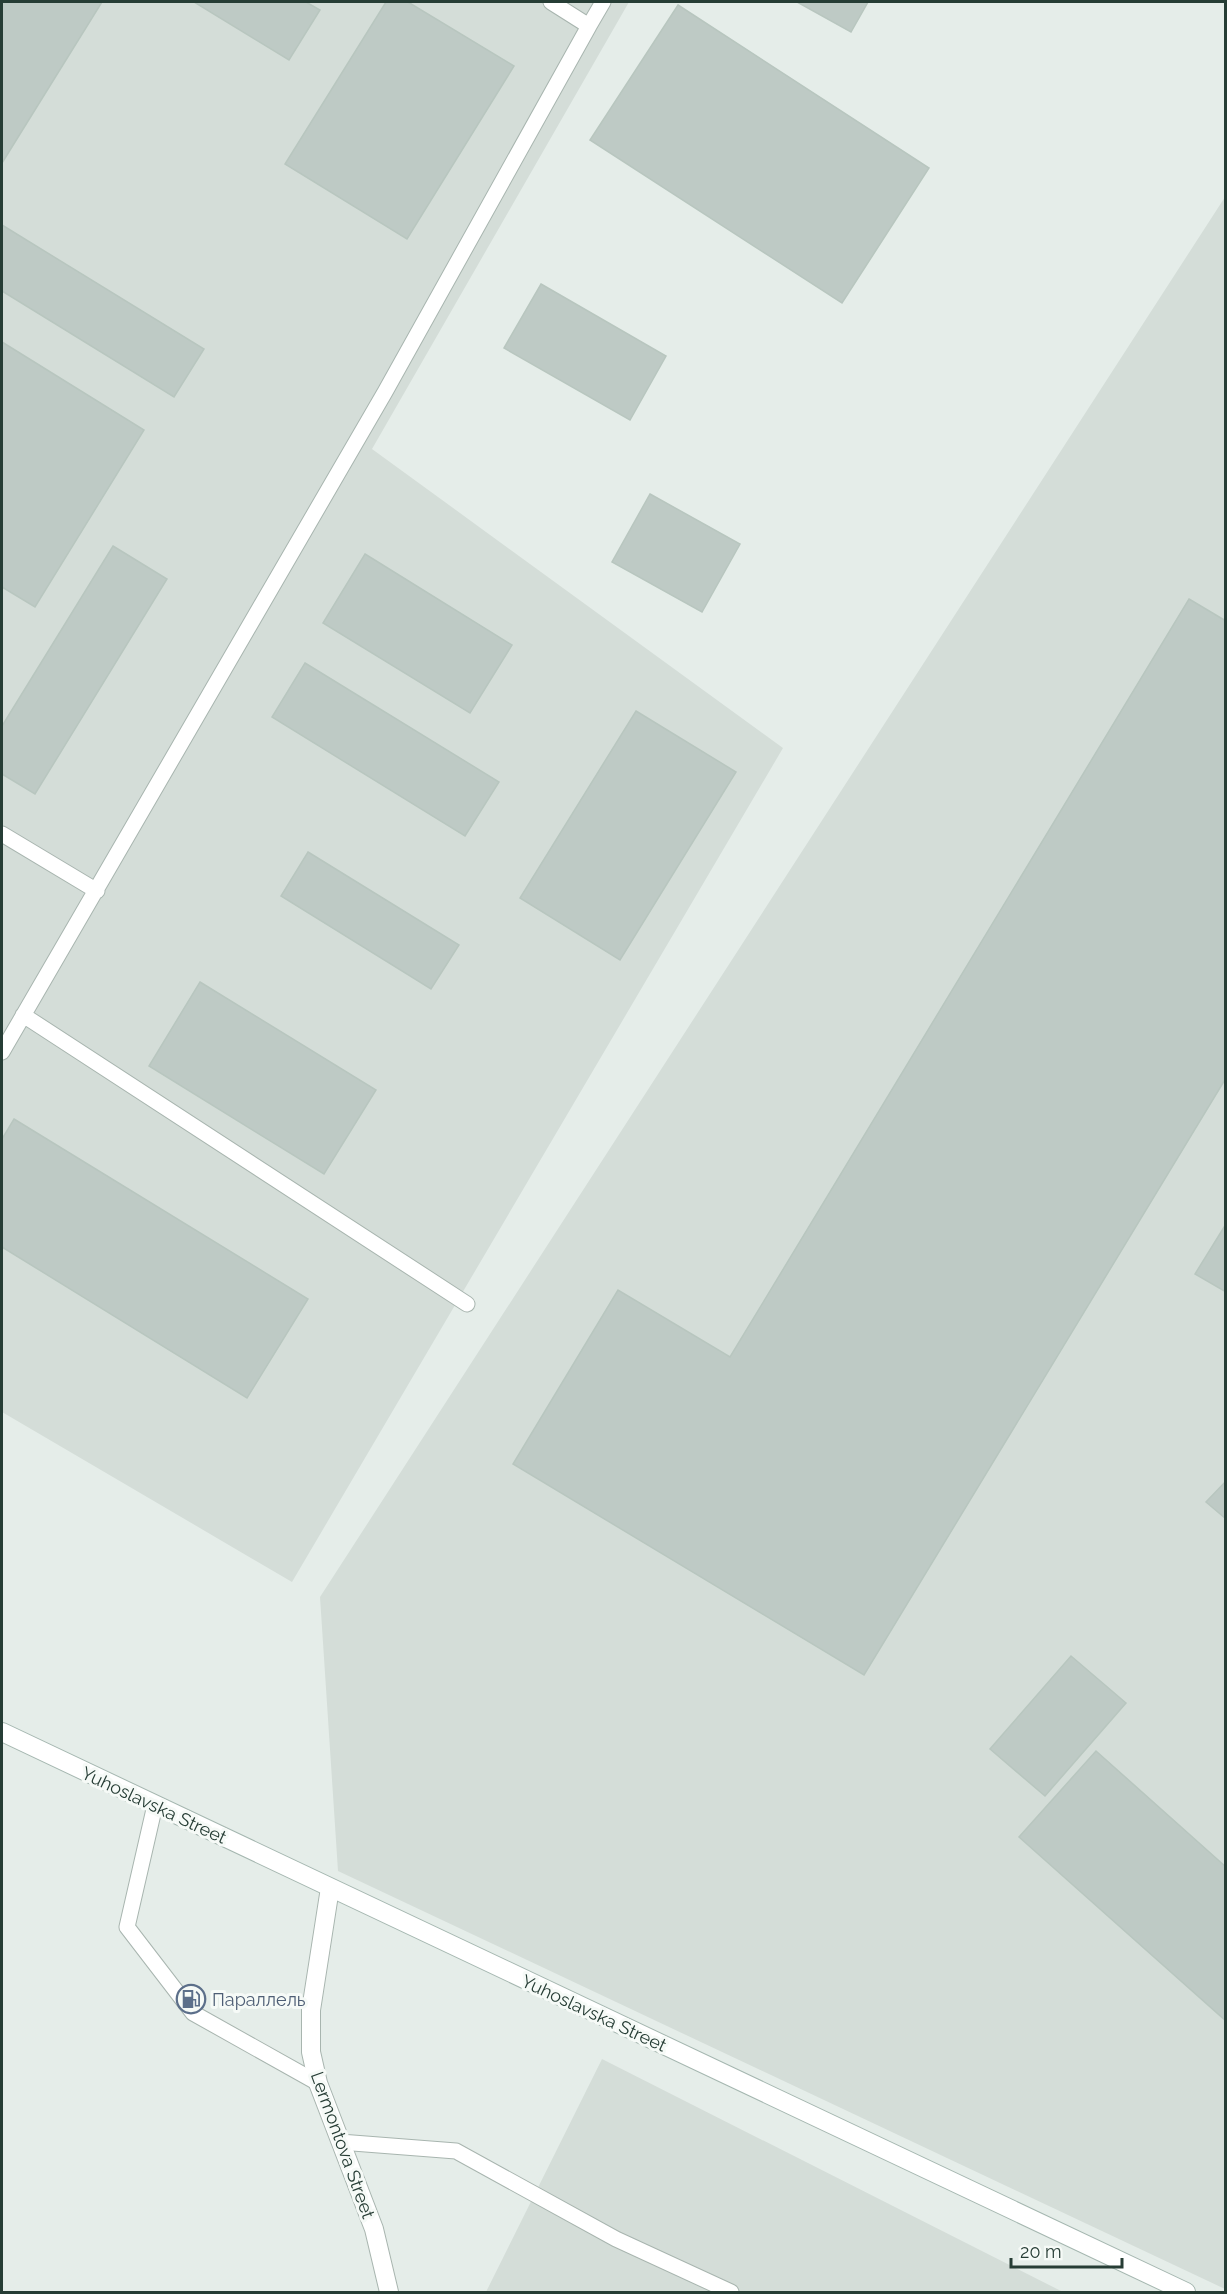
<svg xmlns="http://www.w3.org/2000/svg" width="1227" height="2294" font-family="Raleway,sans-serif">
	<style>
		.built { fill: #d4ddd8 }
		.building { fill: #becac5; stroke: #b8c6bf; stroke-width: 1.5 }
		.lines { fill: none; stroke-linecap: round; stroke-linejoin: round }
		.service-casing { stroke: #a8b5af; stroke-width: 17 }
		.minor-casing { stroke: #a8b5af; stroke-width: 20 }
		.secondary-casing { stroke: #a5b7b0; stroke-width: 20 }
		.service { stroke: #fff; stroke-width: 15 }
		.minor { stroke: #fff; stroke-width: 18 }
		.secondary { stroke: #fff; stroke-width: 18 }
		.labels { text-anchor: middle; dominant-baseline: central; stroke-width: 6; stroke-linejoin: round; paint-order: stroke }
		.street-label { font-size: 18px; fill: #263d35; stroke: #f6faf7 }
		.service-label { font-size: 18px; fill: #4e5e75; stroke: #f6faf7; text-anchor: start }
	</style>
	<rect width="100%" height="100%" fill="#e5ede9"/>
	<path class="built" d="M2,2H629L372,449L783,748L292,1582L2,1412Z
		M1225,197V2289L338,1871L320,1597Z
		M602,2059L1063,2292H486Z"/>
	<path class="building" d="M2,2H102L2,163Z
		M194,2H306L320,10L289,60Z
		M386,2H408L514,66L407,239L285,164Z
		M797,2H868L851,32Z
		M678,5L929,168L842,303L590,140Z
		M2,225L204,349L174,397L2,291Z
		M541,284L666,356L630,420L504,348Z
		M2,342L144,430L35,607L2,587Z
		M650,494L740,544L702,612L612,562Z
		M113,546L167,579L35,794L2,774V726Z
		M365,554L512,645L470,713L323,623Z
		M1189,599L1226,621V1078L864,1675L513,1464L618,1290L730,1357Z
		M305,663L499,782L465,836L272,717Z
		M636,711L736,772L620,960L520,898Z
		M308,852L459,945L431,989L281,896Z
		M200,982L376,1090L324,1174L149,1066Z
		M14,1119L308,1299L247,1398L2,1247V1139Z
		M1226,1224V1292L1195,1274Z
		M1226,1481V1519L1206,1502Z
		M1071,1656L1126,1703L1045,1796L990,1749Z
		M1096,1751L1226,1867V2021L1019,1837Z"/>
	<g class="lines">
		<g class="service-casing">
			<path id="service" d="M589,26L603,2
				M2,834L97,891
				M23,1015L467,1304
				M2,1052L385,392L589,26L551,2
				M155,1805L127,1927L193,2013L318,2083
				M340,2142L456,2151L616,2239L731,2292"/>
		</g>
		<g class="minor-casing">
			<path id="minor" d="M330,1888L311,2010V2052L318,2083L374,2229L389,2292"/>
		</g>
		<g class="secondary-casing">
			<path id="secondary" d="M2,1732L1186,2292"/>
		</g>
		<use href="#service" class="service"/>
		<use href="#minor" class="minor"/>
		<use href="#secondary" class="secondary"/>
	</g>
	<defs>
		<g id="fuel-ring" transform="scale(1.5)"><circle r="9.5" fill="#f6faf7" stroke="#5c6f8a" stroke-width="1.5"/><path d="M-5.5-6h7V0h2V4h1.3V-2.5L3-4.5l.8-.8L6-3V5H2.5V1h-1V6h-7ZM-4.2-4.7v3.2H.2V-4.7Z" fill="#5c6f8a"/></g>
	</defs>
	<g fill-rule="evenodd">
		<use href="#fuel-ring" x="191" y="1999"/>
	</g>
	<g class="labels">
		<g class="street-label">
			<text transform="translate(154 1805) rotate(25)">Yuhoslavska Street</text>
			<text transform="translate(594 2013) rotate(25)">Yuhoslavska Street</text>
			<text transform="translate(343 2145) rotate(70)">Lermontova Street</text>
		</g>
		<g class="service-label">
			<text x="212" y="1999">Параллель</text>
		</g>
	</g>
	<rect width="1227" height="2294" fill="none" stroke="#263d35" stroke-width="6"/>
	<path d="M1011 2258v9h111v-9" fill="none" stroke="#263d35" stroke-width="3"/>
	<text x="1020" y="2258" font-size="18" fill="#263d35" stroke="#f6faf7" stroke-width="4.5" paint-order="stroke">20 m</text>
</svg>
